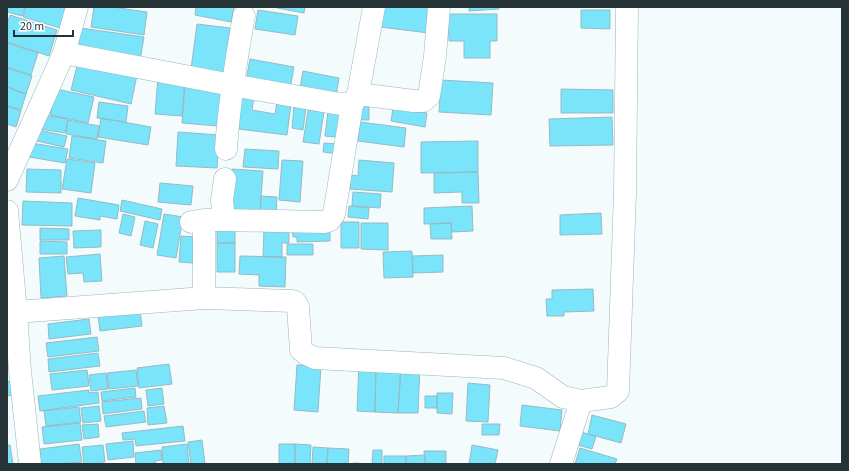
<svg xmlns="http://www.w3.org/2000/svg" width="849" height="471" font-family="'Source Sans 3',sans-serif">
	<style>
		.building { fill: #79e4fa; stroke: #97bac2 }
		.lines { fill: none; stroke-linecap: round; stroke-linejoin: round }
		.minor-casing { stroke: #95b7bf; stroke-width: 23 }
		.minor { stroke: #fff; stroke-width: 22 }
	</style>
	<rect width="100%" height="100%" fill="#f4fbfd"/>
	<path class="building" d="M7,7H25L22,16L7,12Z
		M26,7H67L60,28L23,17Z
		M94,7H112L147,12L144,35L91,27Z
		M196,7H234L231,22L195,15Z
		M278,7H305L304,13L277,8Z
		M382,7H421L431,8L429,33L380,27Z
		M469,7H499V9L469,11Z
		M258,10L298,16L295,35L255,29Z
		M581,10H610V29L581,28Z
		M448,14H497V41H490V58H464V41H449Z
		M10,15L57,30L49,56L7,42V25Z
		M197,24L230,28L224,73L191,69Z
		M81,28L144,37L140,61L77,51Z
		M7,43L38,53L31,75L7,67Z
		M250,59L294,67L290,89L246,81Z
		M78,62L137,75L131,104L71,90Z
		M7,68L32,76L26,94L7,87Z
		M303,71L339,78L336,96L300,89Z
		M158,77L185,79L182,116L155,114Z
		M441,80L493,83L491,115L439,112Z
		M185,86L221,89L218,126L182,123Z
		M7,87L26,94L21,110L7,106Z
		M56,89L94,97L88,123L50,115Z
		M561,89L613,90V113H561Z
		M234,94L254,96L252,110L275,114L277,102L291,104L287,135L230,128Z
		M99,102L128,106L126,122L97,118Z
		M7,106L21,111L16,127L7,124Z
		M294,106L306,107L303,130L292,128Z
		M357,106H369V120H356Z
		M393,108L427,113L425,127L391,121Z
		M308,110L324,112L319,144L303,142Z
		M328,111L346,113L343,138L325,136Z
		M43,115L68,119L65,133L41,129Z
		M612,117L613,145L550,146L549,119Z
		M101,118L151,127L148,145L98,137Z
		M68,120L99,126L97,139L66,134Z
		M360,122L406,128L404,147L358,141Z
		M39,130L67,136L64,147L37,141Z
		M178,132L219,135L217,168L176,166Z
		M72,136L106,141L103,163L69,158Z
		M478,141V172L421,173V142Z
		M31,143L68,149L65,163L29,157Z
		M324,143L340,144L339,154L323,152Z
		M245,149L279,151L278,169L243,167Z
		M67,159L95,163L91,193L62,189Z
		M282,160L303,161L300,202L279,200Z
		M359,160L394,163L392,192L350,189L351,175L358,176Z
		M27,169L61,170V193L26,192Z
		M232,169L263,171L260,211L230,209Z
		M478,172L479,203H462V192L434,193V173Z
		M160,183L193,186L191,205L158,202Z
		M353,192L381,194L380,208L352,206Z
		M261,196L277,197L276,219L260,218Z
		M78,198L119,205L117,219L100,216V220L75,216Z
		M122,200L162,209L160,220L120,211Z
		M23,201L72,203V226L22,225Z
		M349,206L369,208L368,219L348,217Z
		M472,206L473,231L452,232L451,223L424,224V208Z
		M601,213L602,234L560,235V215Z
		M123,214L135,217L131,236L119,233Z
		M164,214L183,217L176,258L157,255Z
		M145,221L158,224L153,248L140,245Z
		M341,222H359V248H341Z
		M361,223H388V250L361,249Z
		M451,223L452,239H431L430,224Z
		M292,226H330V241L297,242V237H293Z
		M40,228L69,229V240H40Z
		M217,228H235V243H217Z
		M264,228L289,229V243H282V257H263Z
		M101,230V247L74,248L73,231Z
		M181,236L195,237L193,263L179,262Z
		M40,241L67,242V254H40Z
		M217,243H235V272H217Z
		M287,244H313V255H287Z
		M412,251L413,277L384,278L383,252Z
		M100,254L102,281L84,282L83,273L68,274L66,257Z
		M443,255V272L413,273L412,256Z
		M64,256L67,296L41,298L39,258Z
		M240,256L286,257L285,287L259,286V275L239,274Z
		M593,289L594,311L564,312V316H547L546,299H552V290Z
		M140,310L142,326L100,331L98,315Z
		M89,319L91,334L49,339L48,324Z
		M97,337L99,351L48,357L46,343Z
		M98,353L100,366L49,372L48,359Z
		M359,362L376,363L375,412L357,411Z
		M376,363L401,364L398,413L375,412Z
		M169,364L172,384L139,388L137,368Z
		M401,364L420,365L418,413H398Z
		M297,365L321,366L318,412L294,410Z
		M87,370L89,386L52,390L50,374Z
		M136,370L138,386L109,389L107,373Z
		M106,373L108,389L91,391L89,375Z
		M11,381L13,395L7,396V382Z
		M468,383L490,385L488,422L466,421Z
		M135,388L136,397L102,401L101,392Z
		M162,388L164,404L148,406L146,390Z
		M89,390V393L98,392L99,403L40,411L38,396Z
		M437,393H453L452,414L437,413Z
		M425,396H437V408H425Z
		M141,398L142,409L103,414L102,402Z
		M522,405L562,410L560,431L520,426Z
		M99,406L101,421L83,423L81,408Z
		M164,406L167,423L148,425L147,408Z
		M79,407L81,422L46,426L44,411Z
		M144,411L146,422L106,427L104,416Z
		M592,415L626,424L621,443L588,434Z
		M80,423L82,440L44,444L42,427Z
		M98,424L99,437L84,439L82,425Z
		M482,424H500L499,435H482Z
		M183,426L185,441L136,446L135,439L123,440L122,433Z
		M577,431L596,436L592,449L574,444Z
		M202,440L205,464H191L188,442Z
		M133,441L134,457L108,460L106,444Z
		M79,444L82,462L60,464H41L40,449Z
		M187,444L189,464H163L162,447Z
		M279,444H295V464H279Z
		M295,444L311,445L310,464H295Z
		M7,445H10L13,464H7Z
		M103,445L105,462H102V464H91V463L84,464L82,447Z
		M472,445L498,450L495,464H469Z
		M313,447L328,448L327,464H312Z
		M328,448L349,449L348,464H327Z
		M580,448L617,459L615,464H575Z
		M161,450L162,460L155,461L156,464H136L135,453Z
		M373,450H382V464H353V463L372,464Z
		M424,451H446V464H425Z
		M425,455V464H406V456Z
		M384,456H406V464H384Z"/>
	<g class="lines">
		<g class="minor-casing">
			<path id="minor" d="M64,53L232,85L334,103L352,105L358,94L374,7
				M358,94L414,101H423L429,96L435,56L439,7
				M226,149C229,104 236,60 244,16
				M7,180L64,53L77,7
				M7,211L16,312L20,371L30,464
				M224,220L222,200L225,179
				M191,222L204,220H224L324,222L330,220L334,214L352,105
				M204,298V220
				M16,312L204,298L292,301L295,302L298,307L301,350L306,354L315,358L504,368L536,378L563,397L581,401
				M561,464L581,401L611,397L618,391L625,193L627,7"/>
		</g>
		<use href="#minor" class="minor"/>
	</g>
	<rect width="849" height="471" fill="none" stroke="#253336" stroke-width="16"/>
	<path d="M14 30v6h59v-6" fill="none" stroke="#253336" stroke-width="2"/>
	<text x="20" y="30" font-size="12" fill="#253336" stroke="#ffffff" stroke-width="3" paint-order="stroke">20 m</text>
</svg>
